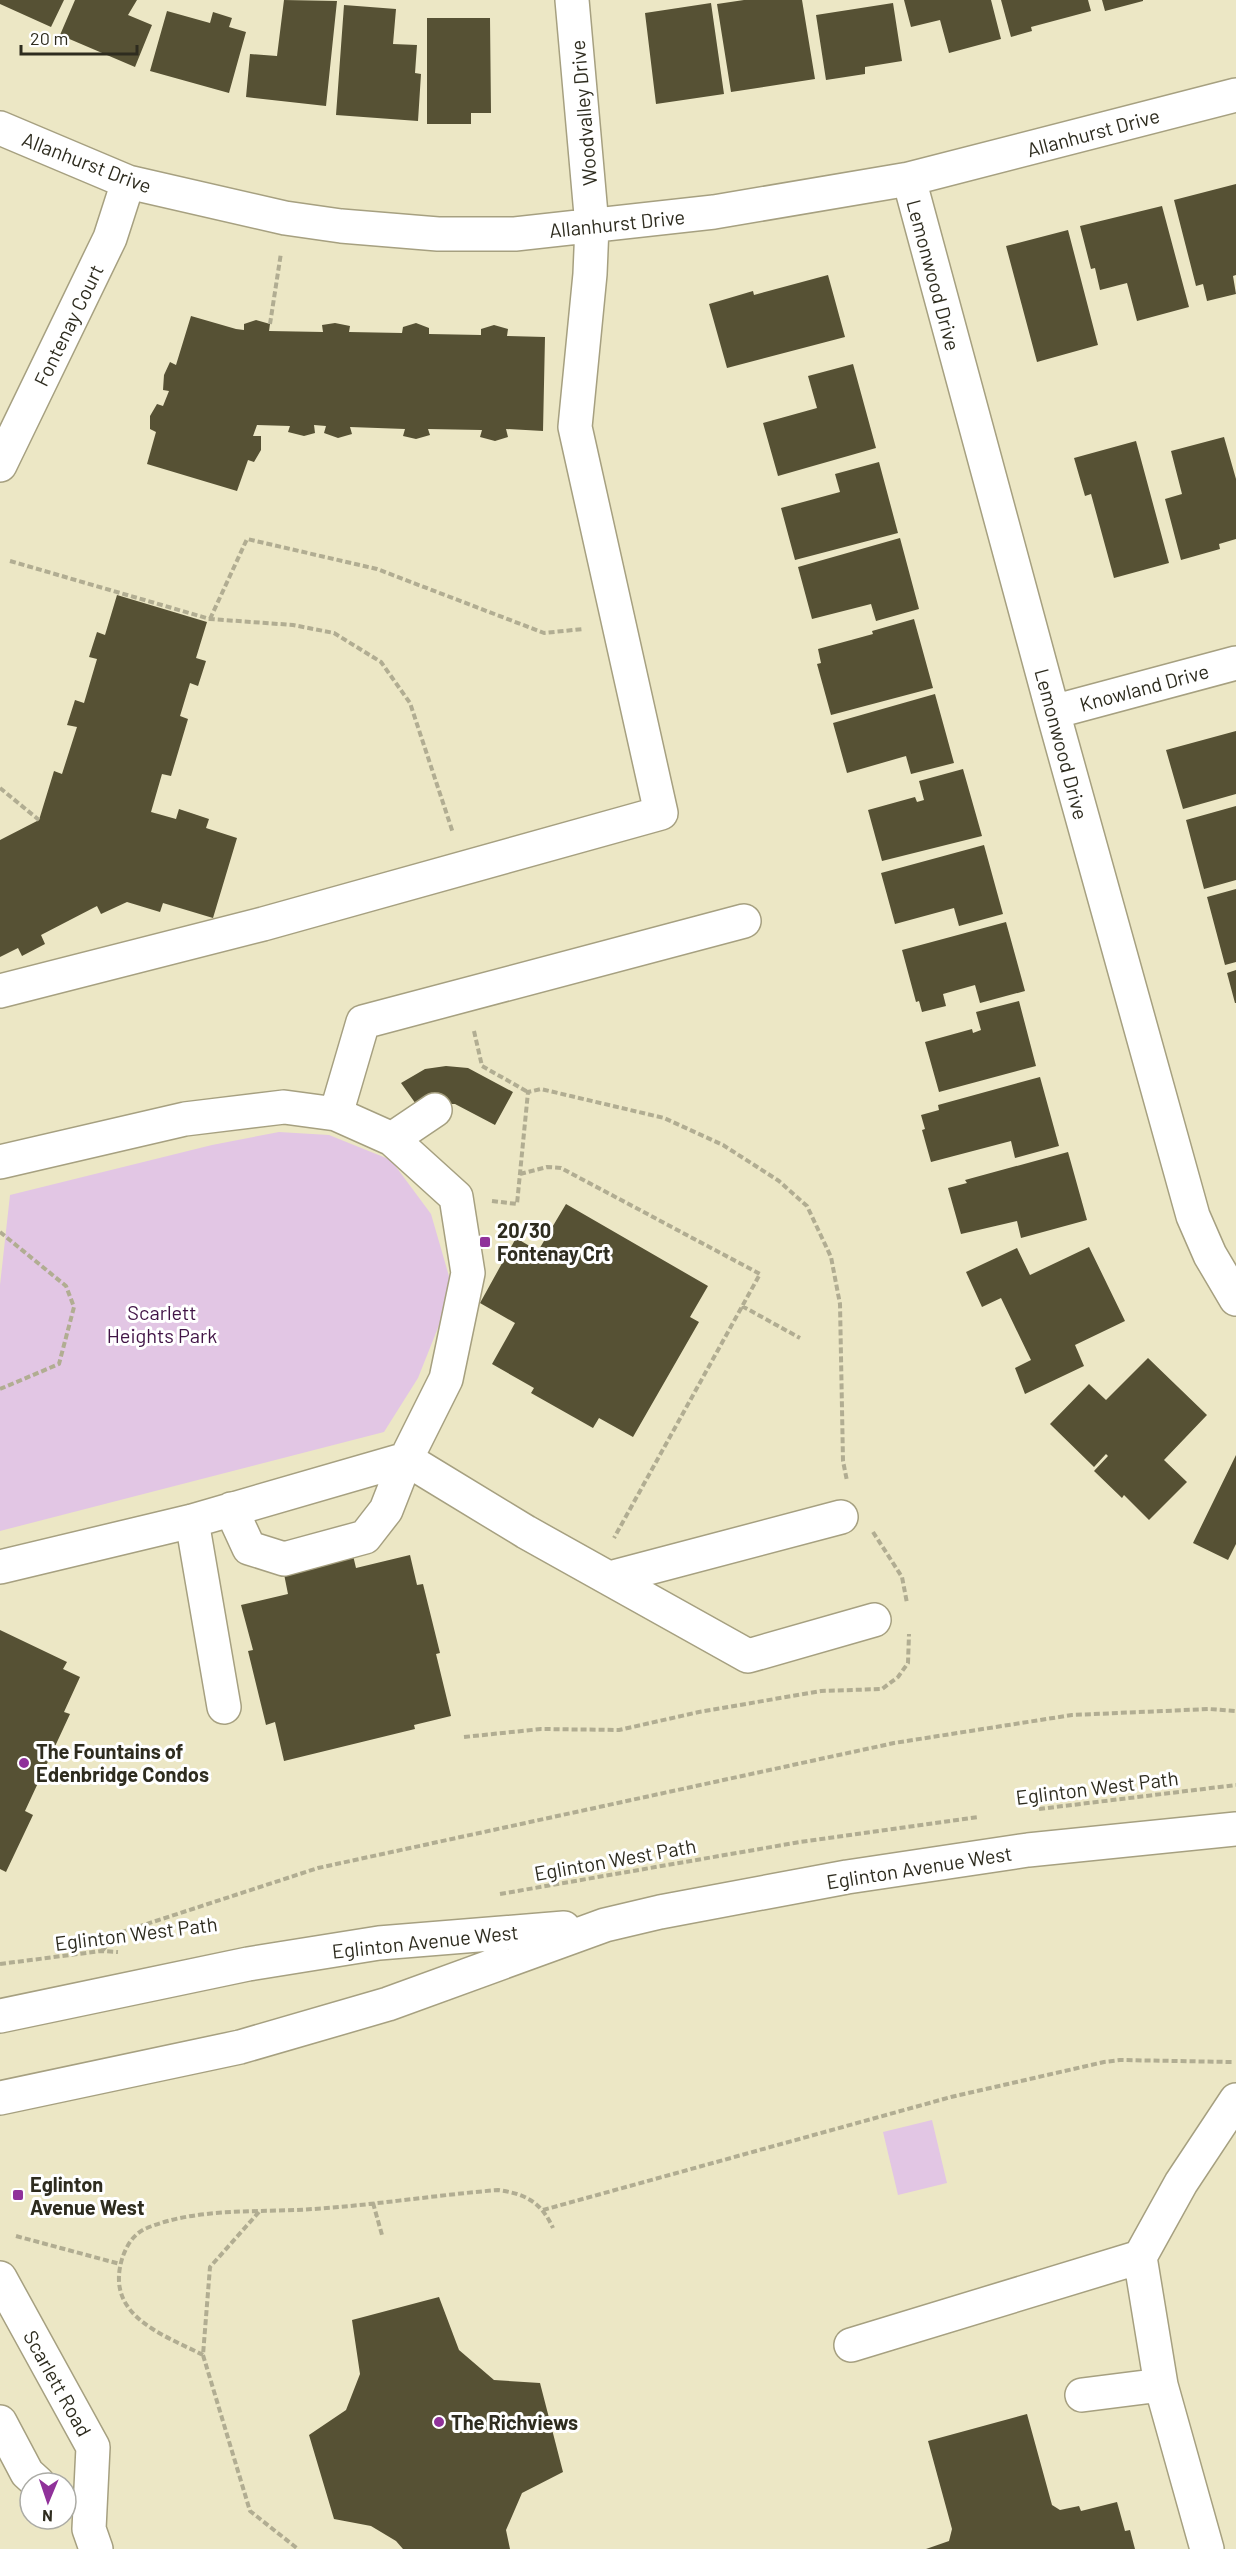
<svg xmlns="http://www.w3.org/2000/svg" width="1236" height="2549" font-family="Barlow,sans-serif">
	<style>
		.green { fill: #e2c6e4 }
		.building { fill: #565134 }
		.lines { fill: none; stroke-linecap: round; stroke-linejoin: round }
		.minor-casing { stroke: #a6a080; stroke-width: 36 }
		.major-casing { stroke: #a6a080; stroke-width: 36 }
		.path { stroke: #b1ad92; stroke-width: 4; stroke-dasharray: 6 3; stroke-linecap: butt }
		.minor { stroke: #fff; stroke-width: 33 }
		.major { stroke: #fff; stroke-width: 33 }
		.poi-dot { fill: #90319a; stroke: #fff; stroke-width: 2 }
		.labels { text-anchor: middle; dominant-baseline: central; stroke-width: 6; stroke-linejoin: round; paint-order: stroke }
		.street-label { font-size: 20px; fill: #2e2c1f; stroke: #fff }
		.poi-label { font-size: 20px; font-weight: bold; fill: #2e2c1f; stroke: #fff; text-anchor: start }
		.park-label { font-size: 20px; fill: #411446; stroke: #fff }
	</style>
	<rect width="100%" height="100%" fill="#ece7c5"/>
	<path class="green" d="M279,1132L329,1135L391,1160L431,1214L453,1290L418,1378L384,1432L0,1531V1285L10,1195L212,1145Z
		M932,2120L947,2183L898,2195L883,2132Z"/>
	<path class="building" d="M0,0H64L51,27L0,4Z
		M75,0H137L128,15L152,25L135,67L60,35Z
		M284,0L337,1L326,106L246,97L250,54L277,56Z
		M744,0H802L815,79L731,92L717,4Z
		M904,0H991L1001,39L949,53L940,20L911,27Z
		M1001,0H1088L1091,11L1031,27L1032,31L1011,37Z
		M1102,0H1143V1L1105,11Z
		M711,3L724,94L656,104L645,13Z
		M893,3L902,61L865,67V74L826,80L816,15Z
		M344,5L396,9L393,44L417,45L415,73L421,74L418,121L336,115Z
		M167,11L210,23L213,12L232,18L229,27L246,32L229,93L150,71Z
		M427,18H490L491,113H471V124H427Z
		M1236,184V275L1233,276L1236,294L1207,301L1203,284L1196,286L1174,200Z
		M1162,206L1189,307L1137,321L1127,283L1100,290L1095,268L1091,269L1080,226Z
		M1068,230L1098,345L1037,362L1006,246Z
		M828,275L845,337L727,368L709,304L753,291L754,295Z
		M191,316L236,329L244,330V324L256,320L270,324L269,331L323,332L322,325L335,323L350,326L349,332L402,333L403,327L416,323L429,328V334L481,335V329L494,325L508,329L507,336L545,337L543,431L506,429L508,437L495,441L480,437L482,430L428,429L430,435L416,439L403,436L405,429L350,427L352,434L338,438L324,433L326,426L314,425L315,433L304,436L288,432L290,426L257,425L253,436H261V450L254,462L248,460L237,491L147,464L156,432L150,429V416L157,404L163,406L169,391L163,390L164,375L170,362L176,365Z
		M853,364L876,448L778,476L763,423L817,408L808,376Z
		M1224,437L1236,479V539L1219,544L1220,549L1181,560L1165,499L1182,494L1171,451Z
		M1136,441L1169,563L1114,578L1091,494L1085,496L1074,458Z
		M879,462L898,533L795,560L781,508L840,492L835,474Z
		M900,538L919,609L876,621L871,604L812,619L798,567Z
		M117,595L207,622L196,658L206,661L198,686L190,683L180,716L188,719L171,776L162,774L151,812L176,819L179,809L209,819L206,828L237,838L213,918L163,903L160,912L127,902L101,914L97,906L41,935L45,944L22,956L18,948L0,957V840L39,820L54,771L62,774L77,727L67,725L75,700L84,703L97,659L89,657L97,632L105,635Z
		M914,619L933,688L831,715L817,664L821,663L818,649L873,634L872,631Z
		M935,694L954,763L911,774L906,756L847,773L833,723Z
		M1236,731V794L1183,809L1166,750Z
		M963,769L982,836L882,861L868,810L915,797L917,802L924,800L919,781Z
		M1236,806V880L1204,889L1186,820Z
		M984,845L1003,914L959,926L954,908L895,924L881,873Z
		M1236,889V962L1225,965L1207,897Z
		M1006,922L1025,991L980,1003L975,985L943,994L946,1006L922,1012L919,1001L916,1002L902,950Z
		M1236,970V1003H1235L1227,973Z
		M1019,1001L1036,1066L939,1092L925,1042L972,1029L973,1033L981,1030L976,1012Z
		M446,1066L468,1068L513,1092L495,1125L455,1104H446L423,1114L401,1083L425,1069Z
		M1040,1077L1059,1146L1015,1158L1011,1141L931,1162L922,1130L925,1129L921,1115L939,1110L938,1105Z
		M1068,1152L1087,1220L1021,1238L1017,1221L961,1234L948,1188L967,1183L965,1180Z
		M566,1204L708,1286L690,1317L699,1322L633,1437L599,1418L593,1428L531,1393L534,1388L492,1364L515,1323L480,1303L516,1238L538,1251Z
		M1089,1247L1125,1321L1075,1345L1084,1366L1025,1394L1015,1368L1031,1360L1001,1298L982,1307L966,1272L1017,1248L1030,1275Z
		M1148,1358L1207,1415L1164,1460L1187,1482L1149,1520L1124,1495L1122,1498L1094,1471L1108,1456L1106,1454L1094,1467L1050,1424L1089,1384L1106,1400Z
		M1236,1455V1544L1228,1560L1193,1543Z
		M351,1547L356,1568L410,1555L417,1585L423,1584L440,1653L436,1654L451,1716L414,1725L415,1729L284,1761L275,1722L266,1725L248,1651L253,1650L241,1605L288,1594L282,1564Z
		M0,1630L67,1662L63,1669L80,1677L64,1712L70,1714L25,1811L33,1815L6,1872L0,1869Z
		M439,2297L459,2350L494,2380L540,2383L563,2472L522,2493L506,2530L510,2549H403L396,2541L371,2526L334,2519L309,2435L346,2410L360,2374L352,2320Z
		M1027,2414L1052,2505L1060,2510L1079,2506L1081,2511L1117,2502L1125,2531L1130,2530L1135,2549H926L949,2541L952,2529L928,2441Z"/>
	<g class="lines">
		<g class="minor-casing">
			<path id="minor" d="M0,128L128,182L285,218L341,226L438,234H515L714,212L909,179L1236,95
				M909,179L1053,712L1193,1216L1210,1255L1236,1299
				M0,465L110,238L128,182
				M1053,712L1236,663
				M0,991L263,924L661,813L575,427L590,274L592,226L572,0
				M336,1114L363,1022L744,921
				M392,1139L435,1110
				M0,1162L185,1119L284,1107L336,1114L392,1139L456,1197L468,1273L446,1379L406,1459L386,1510L365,1537L284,1559L249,1548L231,1509
				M192,1521L224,1707
				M0,1567L192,1521L406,1459L526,1532L748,1656L874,1620
				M610,1578L841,1517
				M851,2345L1140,2257
				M1082,2395L1161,2385
				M1207,2549L1161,2385L1140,2257L1181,2183L1236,2100"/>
		</g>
		<g class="major-casing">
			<path id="major" d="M0,2016L248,1964L379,1943L564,1928
				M0,2098L240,2047L388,2004L605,1925L660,1912L847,1877L1028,1850L1236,1829
				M0,2278L93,2447L89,2529L96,2549
				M0,2422L27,2473L38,2483"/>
		</g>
		<path class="path" d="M270,324L281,253
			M10,561L210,619L293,625L334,633L381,662L410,703L453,833
			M210,619L247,539L377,569L544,633L583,629
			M0,788L39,820
			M474,1031L482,1066L528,1092
			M520,1174L547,1167L561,1168L760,1274L614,1538
			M492,1201L517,1204L528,1092L541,1089L664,1118L723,1145L779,1181L807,1206L831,1257L840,1304L843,1461L847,1481
			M0,1232L66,1286L74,1307L59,1364L0,1389
			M742,1306L800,1338
			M873,1532L902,1577L907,1603
			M464,1737L541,1729L619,1730L699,1712L821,1691L882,1689L898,1677L908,1663L909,1634
			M1039,1809L1236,1785
			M500,1894L800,1842L978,1817
			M102,1951L116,1934L318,1868L894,1743L1072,1715L1209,1709L1236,1711
			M0,1964L101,1951L118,1952
			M373,2203L382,2235
			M543,2210L951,2097L1104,2062L1120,2060L1232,2062
			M259,2212L210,2267L203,2355L250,2511L298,2549
			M16,2236L120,2264
			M203,2355C162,2334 105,2316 122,2259C126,2246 134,2233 147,2228C198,2207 259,2213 313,2209C375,2205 436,2195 498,2190C526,2194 541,2202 553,2228"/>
		<use href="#minor" class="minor"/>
		<use href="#major" class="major"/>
	</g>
	<g class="poi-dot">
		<rect x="479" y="1236" width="12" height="12" rx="3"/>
		<circle cx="24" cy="1763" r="6"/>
		<rect x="12" y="2189" width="12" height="12" rx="3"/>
		<circle cx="439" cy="2422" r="6"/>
	</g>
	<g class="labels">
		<g class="street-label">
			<text transform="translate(583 113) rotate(-95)">Woodvalley Drive</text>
			<text transform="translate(1093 132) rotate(-15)">Allanhurst Drive</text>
			<text transform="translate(87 162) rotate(21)">Allanhurst Drive</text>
			<text transform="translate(617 223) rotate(-6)">Allanhurst Drive</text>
			<text transform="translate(934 275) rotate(75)">Lemonwood Drive</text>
			<text transform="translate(68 325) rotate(-64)">Fontenay Court</text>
			<text transform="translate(1144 687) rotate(-15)">Knowland Drive</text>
			<text transform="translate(1062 744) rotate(75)">Lemonwood Drive</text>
			<text transform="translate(1097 1787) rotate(-7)">Eglinton West Path</text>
			<text transform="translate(615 1859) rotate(-10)">Eglinton West Path</text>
			<text transform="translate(919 1867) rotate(-9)">Eglinton Avenue West</text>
			<text transform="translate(136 1933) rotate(-7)">Eglinton West Path</text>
			<text transform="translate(425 1941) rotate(-6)">Eglinton Avenue West</text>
			<text transform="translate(58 2383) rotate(61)">Scarlett Road</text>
		</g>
		<g class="poi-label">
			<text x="497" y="1230">20/30<tspan x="497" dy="23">Fontenay Crt</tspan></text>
			<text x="36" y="1751">The Fountains of<tspan x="36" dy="23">Edenbridge Condos</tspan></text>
			<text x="30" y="2184">Eglinton<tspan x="30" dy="23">Avenue West</tspan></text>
			<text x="451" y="2422">The Richviews</text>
		</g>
		<g class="park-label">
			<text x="162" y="1312">Scarlett<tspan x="162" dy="23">Heights Park</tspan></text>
		</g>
	</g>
	<g transform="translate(48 2501) rotate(182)"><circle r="28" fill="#ffffff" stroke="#ababa5" stroke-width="1.5"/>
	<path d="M0-4.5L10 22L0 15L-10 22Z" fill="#90319a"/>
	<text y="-9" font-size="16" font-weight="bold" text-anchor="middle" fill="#2e2c1f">N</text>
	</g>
	<path d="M21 45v9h116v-9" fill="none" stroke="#2e2c1f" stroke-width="3"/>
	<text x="30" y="45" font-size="18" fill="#2e2c1f" stroke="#ffffff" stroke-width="4.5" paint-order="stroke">20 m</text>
</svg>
